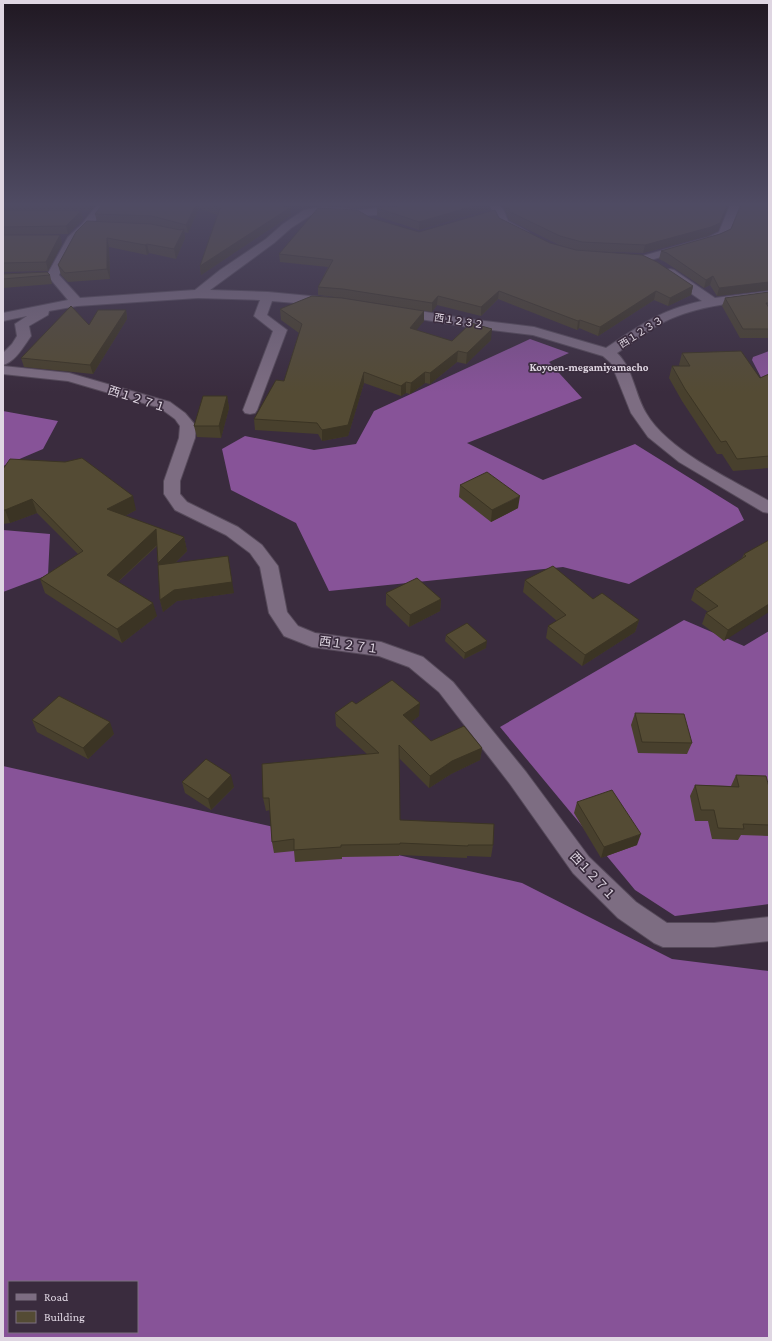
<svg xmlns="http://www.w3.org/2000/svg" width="772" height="1341" font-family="'Crimson Pro','Noto Sans JP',serif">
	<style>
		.forest { fill: #875398; fill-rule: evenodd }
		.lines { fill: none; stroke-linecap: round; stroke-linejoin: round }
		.street-casing { stroke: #564a5a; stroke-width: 2 }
		.street { fill: #7d6d82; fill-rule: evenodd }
		.wall { fill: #48402d }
		.shaded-wall { fill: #3b3424 }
		.building { fill: #544b34; stroke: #3b3424 }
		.labels { text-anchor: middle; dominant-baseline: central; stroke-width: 3.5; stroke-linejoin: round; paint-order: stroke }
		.far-street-label { font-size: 10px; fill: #dfd6e2; stroke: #3a2c3e }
		.far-neighbourhood-label { font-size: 11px; font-weight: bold; fill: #dfd6e2; stroke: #3a2c3e }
		.street-label { font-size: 12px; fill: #dfd6e2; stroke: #3a2c3e }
	</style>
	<rect width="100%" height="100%" fill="#3a2c3e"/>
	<path class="forest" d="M530,339L569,353L549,362L582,398L467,443L543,480L635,444L738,508L744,520L629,584L563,567L329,591L296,523L231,490L222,449L245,436L314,450L356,444L374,411Z
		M769,351V393L752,360L753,357Z
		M3,411L58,421L43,449L3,466Z
		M3,530L50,534L48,575L3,592Z
		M684,620L744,646L769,631V904L675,916L635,890L500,727Z
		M3,766L522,883L672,959L769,971V1338H3ZM9,1282H137V1332H9Z"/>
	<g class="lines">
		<g class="street-casing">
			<path id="street" d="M97,205H108L90,228L77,241L59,275L80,298L195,290L220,270L266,239L283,224L304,210L323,207L361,210L406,205H426L425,207L399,213L361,216L323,213L311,215L291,228L274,243L210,290L268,292L331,298L335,299L337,302L335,305L331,306L272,301L267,315L287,330L257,410L255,413L250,414L245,413L243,410L273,331L254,316L260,300L198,298L77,306L49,311L48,315L29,326L31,336C24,346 15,362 3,365V353L12,344L17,336L15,324L27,316L3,321V313L68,300L47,275L68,237L82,224Z
				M489,205H500L504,211L508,221L528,232L530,234L528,236H520L499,225L494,212Z
				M730,205H740L728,236L717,241L647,261H639L637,259L639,257L709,237L719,232Z
				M670,269L674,270L715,298L769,291V299C732,303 693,306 660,324C644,333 631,344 617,353C633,368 635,395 646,413C668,451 731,479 769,501V513L763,512L679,462L648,437L631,413L611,363L603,356L533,335L468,327L396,315L391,314L390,311L391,308L396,307L468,319L534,327L606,348C641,325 660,310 702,301L666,276L664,273L666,270Z
				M3,366L69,373L170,402L185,413L196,426L195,438L180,481V494L187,502L238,527L262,545L278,566L287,612L298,626L315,633L381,642L423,657L453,682L526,772L589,857L636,902L667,923H714L769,917V941L714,947H663L654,943L618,918L573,873L510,784L439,692L409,667L379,656L312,647L284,636L269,613L260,567L250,553L226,535L175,510L164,494V481L179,438L180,426L175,419L160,408L68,381L3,374Z"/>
		</g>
		<use href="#street" class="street"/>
	</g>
	<path class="wall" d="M3,205H96L91,210H3Z
		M102,205H277L291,215L201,275L200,266L217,215L199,208L188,233L184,232L185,238L176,259L149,253L147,255L109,247L110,279L68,282L61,275L58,265L97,222L95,214Z
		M289,205H306L303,207Z
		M326,205H391L361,208L326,206Z
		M501,205H729L718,231L708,236L643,253L580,251L559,245L509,220L505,210Z
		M769,205V290L717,296L710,285L704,288L665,262L659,259L661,251L720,234L731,229Z
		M399,206L490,209L419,230L377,216V208Z
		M3,210L81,211L83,219L68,234L3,235Z
		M371,218L419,232L499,218L550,243L693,286L691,295L668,306L654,300L598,336L579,328L577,330L498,299L481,316L437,305L432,312L343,298L318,295V287L328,267L280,262L279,254Z
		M3,235H60L62,244L48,271L3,272Z
		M3,274L50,275L52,284L3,288Z
		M769,292V338H740L722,306L725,298Z
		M280,309L424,321L416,330L452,341L491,340L466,364L457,362L430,384L425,383L410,394L406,393L401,396L364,383L348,436L322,441L318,434L255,430L254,419L284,381L299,333L281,320Z
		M126,310L127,319L93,374L24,367L21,358Z
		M682,353L760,378L769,374V468L733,471L722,454H717L682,401L669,378L672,366H680L679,365Z
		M227,396L229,408L221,438L197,437L194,426Z
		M3,469L136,510L125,516L184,537L187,551L175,563L234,593L177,601L163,612L160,600L157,546L118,582L157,616L122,643L45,593L40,579L78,554L37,513L10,523L3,524Z
		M460,485L518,508L491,522L459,497Z
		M769,540L724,641L702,624L706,613L708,612L691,600L695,589L742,558L744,554Z
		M525,580L593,599L639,620L635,632L582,666L546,638L548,626L557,621L523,592Z
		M386,593L441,599L440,611L409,627L386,605Z
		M446,635L486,648L464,659L445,641Z
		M356,704L419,716L411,722L431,741L482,748L480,760L451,774L429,788L399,758L400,820L493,845L491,857L467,856V858L399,855V856L342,857V859L295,862L294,851L274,853L272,842L270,810L266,811L263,798L367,754L336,726L335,713Z
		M635,713L692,743L687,754L638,753L631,725Z
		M32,720L114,734L88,759L37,732Z
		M736,775L769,787V836L741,835L738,840L712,839L708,821H695L690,796L695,785L731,786Z
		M182,782L234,787L211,810L185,793Z
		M577,802L637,845L601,858L574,813Z"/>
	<path class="shaded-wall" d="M90,205H96L91,210Z
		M196,205H199V208L188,233L186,225Z
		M361,205H391L361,208Z
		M477,205H490V209L419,230V222Z
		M727,205H729L718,231L708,236L643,253L645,245Z
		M291,207V215L201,275L200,266Z
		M81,211L83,219L68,234L66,226Z
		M184,229L185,238L176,259L174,249Z
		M60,235L62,244L48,271L46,262Z
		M107,238L109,247L110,279L107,269Z
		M147,244L149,253L147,255L145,245Z
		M713,276L710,285L704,288L706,280Z
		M769,282V290L717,296L719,288Z
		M693,286L691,295L668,306L670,298Z
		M499,291L498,299L481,316V307Z
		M656,291L654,300L598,336L600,327Z
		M438,296L437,305L432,312V303Z
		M126,310L127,319L93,374L90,365Z
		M424,311V321L409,339L410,328Z
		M580,320L579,328L577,330L578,321Z
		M492,329L491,340L466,364L467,353Z
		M458,351L457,362L430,384V373Z
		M364,372V383L348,436L322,441V430Z
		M425,372V383L410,394L411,383Z
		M406,382V393L401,396V386Z
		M227,396L229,408L221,438L219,426Z
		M133,496L136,510L111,523L107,509Z
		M520,496L518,508L491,522L492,510Z
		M32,499L37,513L10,523L5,510Z
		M156,529L159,543L111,588L107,575Z
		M184,537L187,551L161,577L158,563Z
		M228,556L234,593L177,601L163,612L160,600L174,590Z
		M441,599L440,611L409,627L410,615Z
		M153,603L157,616L122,643L117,629Z
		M769,604V612L724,641L728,630Z
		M639,620L635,632L582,666L585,655Z
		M487,641L486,648L464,659L465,653Z
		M420,703L419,716L403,728V715Z
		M110,722L114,734L88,759L83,748Z
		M482,748L480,760L451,774L429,788L430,776L452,761Z
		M231,775L234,787L211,810L208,799Z
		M641,834L637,845L601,858L604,847Z"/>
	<path class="building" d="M102,205H196L186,225L152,216L95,214Z
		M212,205H277L291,207L200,266L220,208Z
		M405,205H477L419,222L377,208L399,206Z
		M507,205H727L720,223L711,227L645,245L582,242L560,236L510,212Z
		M741,205H768L766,208H769V282L719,288L713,276L706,280L667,253L661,251L720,234L731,229Z
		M318,208L357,210L371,218L419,232L495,210L499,218L550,243L576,250L642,255L657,262L693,286L670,298L656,291L600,327L580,320L578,321L499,291L481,307L438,296L432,303L343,289L318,287L333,260L279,254Z
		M3,210L81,211L66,226L3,227Z
		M87,221L151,224L180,230L184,229L174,249L147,244L145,245L107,238V269L65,273L58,265L76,232Z
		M3,235H60L46,262L3,263Z
		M47,272L50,275L3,279V274Z
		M769,292V303H766L769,308V329H743L725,298Z
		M312,296L342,298L424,311L410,328L452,341L471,323L492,329L467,353L458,351L430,373L425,372L411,383L406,382L401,386L364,372L348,425L322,430L317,423L254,419L276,380L284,381L302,324L280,309Z
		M71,306L89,325L98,310H126L90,365L21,358Z
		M741,351L760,378L769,374V456L737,459L726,441L721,442L685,389L672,366H690L682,353Z
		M203,396H227L219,426H194Z
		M82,458L133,496L107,509L184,537L158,563L156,529L107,575L153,603L117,629L40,579L83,551L32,499L5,510H3V469L10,459L65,462Z
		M487,472L520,496L492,510L460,485Z
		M769,540V604L728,630L706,613L718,606L695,589L746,556L744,554Z
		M228,556L232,582L174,590L160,600L158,565Z
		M553,566L593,599L602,593L639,620L585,655L548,626L566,615L525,580Z
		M417,578L441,599L410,615L386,593Z
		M467,623L487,641L465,653L446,635Z
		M392,680L420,703L403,715L431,741L464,726L482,748L452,761L430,776L399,745L400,820L494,824L493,845H468V846L400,843V844L341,845V847L294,850V839L272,842L269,798H263L262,764L379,753L335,713L352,701L356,704Z
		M59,696L110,722L83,748L32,720Z
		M635,713L684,714L692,743L642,742Z
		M206,759L231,775L208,799L182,782Z
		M736,775L766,776L769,787V825L743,824L744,829L718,828L714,810H701L695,785L739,787Z
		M612,790L641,834L604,847L577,802Z"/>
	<linearGradient id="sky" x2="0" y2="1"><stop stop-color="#201822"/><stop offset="0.52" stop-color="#4f4b63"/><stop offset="1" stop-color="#4f4b63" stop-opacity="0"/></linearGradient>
	<rect width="772" height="393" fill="url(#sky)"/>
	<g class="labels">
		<g class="far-street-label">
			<text transform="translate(459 321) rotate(9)">西１２３２</text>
			<text transform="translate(641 332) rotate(-32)">西１２３３</text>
		</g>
		<g class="far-neighbourhood-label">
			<text x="589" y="367">Koyoen-megamiyamacho</text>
		</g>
		<g class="street-label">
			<text transform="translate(137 399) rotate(18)">西１２７１</text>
			<text transform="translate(349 645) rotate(8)">西１２７１</text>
			<text transform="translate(593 876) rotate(47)">西１２７１</text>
		</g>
	</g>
	<rect width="772" height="1341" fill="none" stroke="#dfd6e2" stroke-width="8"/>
	<rect x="8" y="1281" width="130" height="52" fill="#3a2c3e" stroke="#7c7080"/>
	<rect x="16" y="1294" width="20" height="6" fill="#7d6d82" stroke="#7c7080"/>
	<text x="44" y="1301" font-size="12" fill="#dfd6e2">Road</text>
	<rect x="16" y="1311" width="20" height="12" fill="#544b34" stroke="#7c7080"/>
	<text x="44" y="1321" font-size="12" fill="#dfd6e2">Building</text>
</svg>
